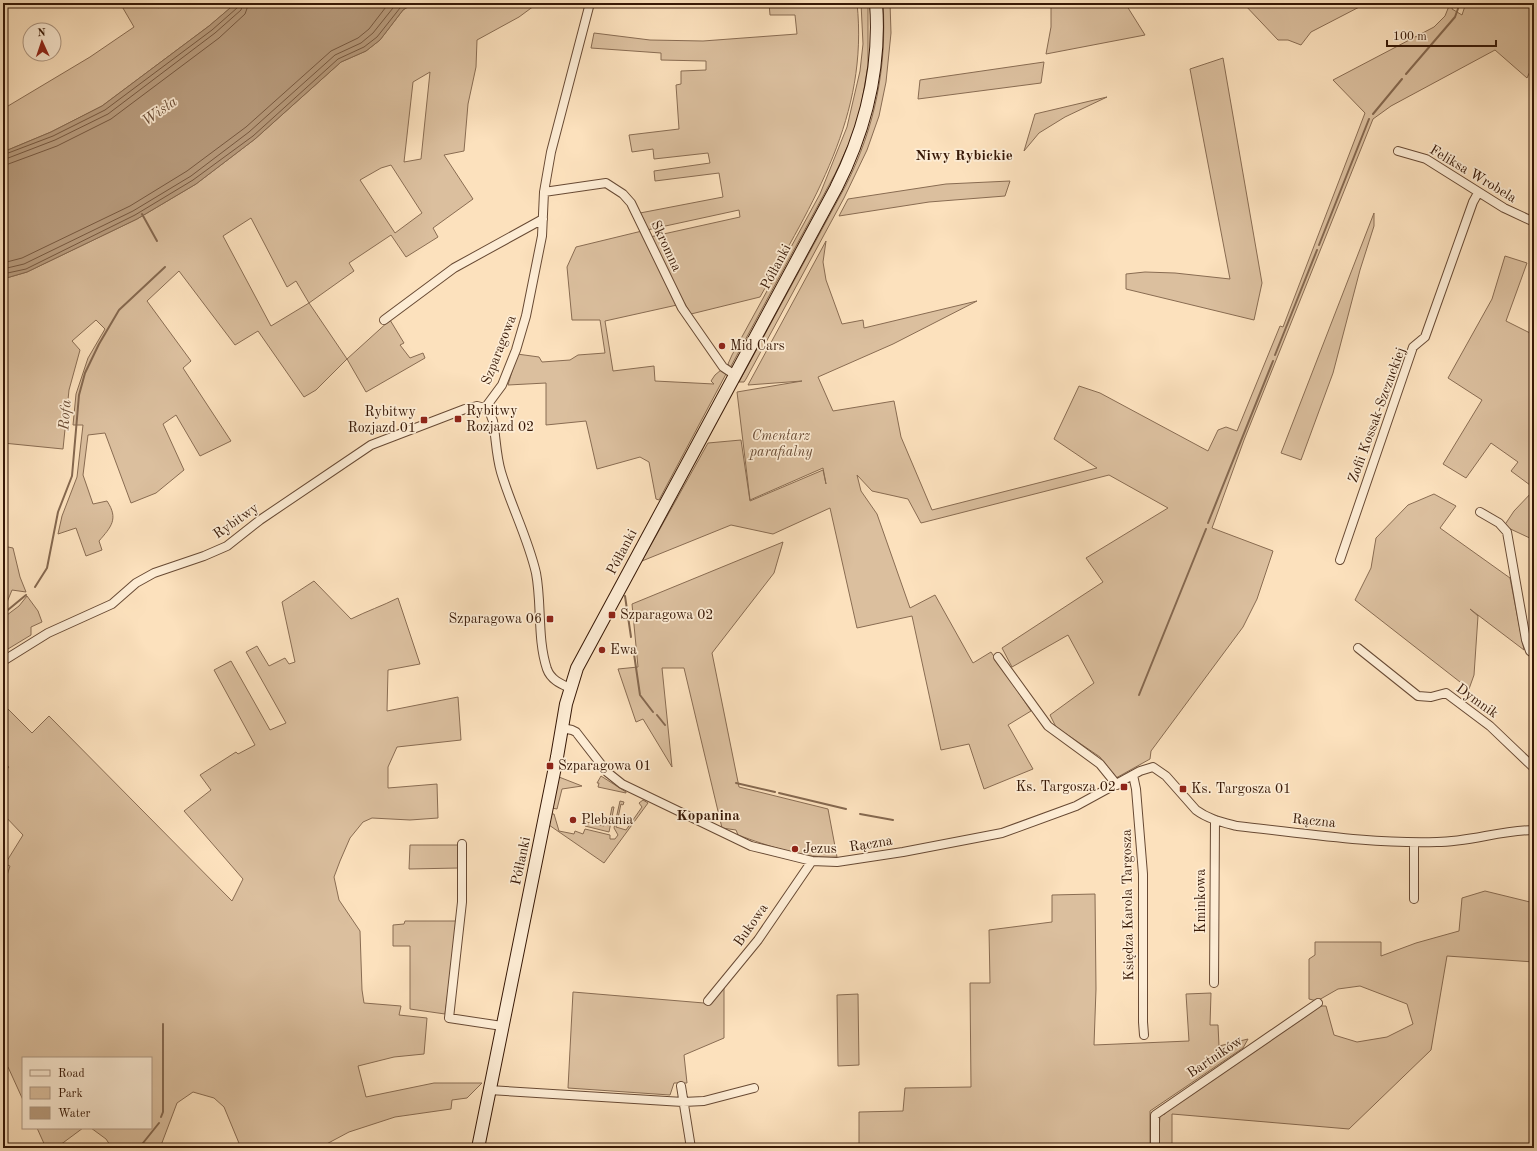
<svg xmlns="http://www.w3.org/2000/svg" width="1537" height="1151" font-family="'Old Standard TT',serif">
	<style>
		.green { fill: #dbbf9e; stroke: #896c52; fill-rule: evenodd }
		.water { fill: #b99d7f; stroke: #85684f }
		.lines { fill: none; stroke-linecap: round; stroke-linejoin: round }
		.shore { stroke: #785a42; stroke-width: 1 }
		.stream { stroke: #85684f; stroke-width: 2 }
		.street-casing { stroke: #684a34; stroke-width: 10 }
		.secondary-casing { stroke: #371806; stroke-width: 14 }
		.street { stroke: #fdecd4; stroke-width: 8 }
		.secondary { stroke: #fdecd4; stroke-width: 12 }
		.poi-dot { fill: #8f2418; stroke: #fdecd4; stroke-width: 1.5 }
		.labels { text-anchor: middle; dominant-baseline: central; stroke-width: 3.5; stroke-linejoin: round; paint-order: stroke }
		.street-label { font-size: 14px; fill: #371806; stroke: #fdecd4 }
		.poi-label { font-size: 14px; fill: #371806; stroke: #fdecd4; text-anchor: start }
		.park-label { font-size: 14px; font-style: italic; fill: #684a34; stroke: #fdecd4 }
		.water-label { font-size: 15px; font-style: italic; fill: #6b4d36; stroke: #fdecd4 }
		.neighbourhood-label { font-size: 15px; font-weight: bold; fill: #371806; stroke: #fdecd4 }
	</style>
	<rect width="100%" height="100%" fill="#fce1bd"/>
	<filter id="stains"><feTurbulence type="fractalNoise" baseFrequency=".005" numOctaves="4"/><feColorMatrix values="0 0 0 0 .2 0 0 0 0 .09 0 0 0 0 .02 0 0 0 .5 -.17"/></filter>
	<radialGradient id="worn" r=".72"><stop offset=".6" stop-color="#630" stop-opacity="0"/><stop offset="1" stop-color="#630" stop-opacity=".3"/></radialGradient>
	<path class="green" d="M120,3H155L158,8L165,3H236L209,26L102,106L51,132L3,152V109L90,57L134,27Z
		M414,3H538L519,17L477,40L476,67L468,104L464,151L444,155L473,199L433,228L438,237L406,257L391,235L349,263L354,271L309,303L347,359L390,320L404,343L400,345L410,358L423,353L425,358L366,392L347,359L316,390L304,397L258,331L235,345L179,271L147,301L191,361L183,368L231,441L200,456L176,415L163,424L184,470L156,493L131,503L105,433L88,435L83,475L93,504L107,501C119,519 111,527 99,541L102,550L86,556L76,528L58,534L62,516L77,477L83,425H73L76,394L88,358L105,329L96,320L72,341L80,350L69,390L63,449L3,443V279L27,272L137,219L196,184L255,139L341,62L366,51L380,40L403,10ZM430,72L421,159L404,162L413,82ZM391,165L422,213L395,233L360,180L381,168ZM251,218L287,287L296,281L309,303L271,326L223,236Z
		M724,3H857C869,116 813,202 760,297L691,314L667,274L650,237L740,217L739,210L647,230L640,213L723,197L719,173L655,181L654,171L710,163L708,153L654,159L653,149L632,152L629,135L679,129L676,85L681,84V71L706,70V61L661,60V53L591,48L594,33L650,40L703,41L797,34L795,15H770L769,3Z
		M861,3H868V65L861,107L852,137L835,174L730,368L728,364L732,355L820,194L847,127L860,71L863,44Z
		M883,3H890L891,33L886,82L879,116L867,150L844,198L746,379L744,382H739L846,185C875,127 887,68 883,3Z
		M1051,3H1125L1145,35L1046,54L1051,27Z
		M1243,3H1367L1311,32L1301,45L1288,40H1278Z
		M1446,3H1454L1452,9L1462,15L1466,3H1534V63L1527,78L1495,50L1391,106L1373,119L1244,440L1212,528L1273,551L1257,599L1243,627L1151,751L1150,759L1116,778L1100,757L1056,727L1050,715L1094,683L1068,635L1012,667L1002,648L1103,582L1086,558L1168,508L1109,475L921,523L908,499L872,491L857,475L861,491L877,514L910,608L935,595L973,663L991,652L1031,711L1008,725L1033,769L984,789L969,744L941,750L912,616L857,628L830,508L773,534L731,525L642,561L708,443L741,440L750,501L823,470L826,484L823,468L750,500L737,392L802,381L748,385L826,241L823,262L826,280L842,324L863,320L864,328L977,301L893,344L818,377L833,411L894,401L901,437L932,510L1097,468L1054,439L1079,386L1100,393L1208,451L1218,430L1226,427L1237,431L1280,326L1283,327L1365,113L1333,80L1434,27L1445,16L1449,6Z
		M1223,58L1262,283L1254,320L1126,289V274L1145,272L1175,273L1230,279L1190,69Z
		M1044,62L1041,83L918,99L920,80Z
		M1107,97L1065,117L1039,133L1024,151L1035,114Z
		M1010,181L1005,196L929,202L839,216L848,199L946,184Z
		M1374,213V226L1360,270L1333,373L1301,460L1281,453Z
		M642,231L677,305L605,321L613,371L654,366L655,381L714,384L711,381L715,375L721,370L726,374L659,500L656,499L649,462L640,457L597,469L586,421L546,425V383L508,385L517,354L539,357L542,362L570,360L578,355L605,353L600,320H572L567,267L576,247Z
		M1505,256L1527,263L1506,321L1534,335V488L1511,471L1518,462L1491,443L1466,478L1443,464L1482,400L1448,378L1492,299Z
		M1534,490V540L1504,526L1514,511Z
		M1434,494L1456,506L1440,528L1510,578L1524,650L1470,609L1478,616L1474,675L1469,689L1355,600L1371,568L1376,538L1408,505Z
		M783,542L774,573L712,653L739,787L828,809L837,857C805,859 768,846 738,835L736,830L722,828L684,668H662L672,767L643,719L636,722L618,669L638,667L632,604Z
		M3,546L13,548L20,577L26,592L12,590L3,612Z
		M314,581L351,619C367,611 382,606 398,598L420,664L388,670L387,711L458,697L461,740L397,747L388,767V788L437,784L438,818L410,820L372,818L363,822L350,838L340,861L334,877L339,900L360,931L362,990L364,1003L401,1006L399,1015L427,1018L424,1054L394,1057L358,1066L366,1097L434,1083H482L467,1098L452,1100L451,1109L395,1117L349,1132L319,1148H241L224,1107L214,1098L193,1092L177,1103L160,1148H112L106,1139L91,1128H151V1058H23V1100L8,1067L3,1062V888L10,866L5,864L23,835L3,814V774L9,767L3,762V704L32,733L49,716L232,901L243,879L184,811L211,790L200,775L236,752L238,754L255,745L214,670L231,661L270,730L286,723L246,652L257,646L269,666L285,658L289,664L295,662L282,602Z
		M27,596L38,611L42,622L31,627V635L3,652V618L19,606Z
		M601,776L626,792V793L598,787L599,783H597Z
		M559,777L582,786L562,789L557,809L552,808Z
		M643,800L648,803L604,863L549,825L551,814H554L559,831L574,834L575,831L583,834L585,829L610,835V839H615L618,835L614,828L620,801L624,802L623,805L621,804L616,827L626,830L642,807L639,803Z
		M612,807H614L609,832L585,826L586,822L604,826L608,817H610Z
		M410,845H459V868L409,869Z
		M1485,891L1534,903V962L1447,956L1431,1050L1349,1129L1172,1114V1148H1158L1160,1115L1165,1114V1111L1317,1006H1326L1334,1035L1357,1042L1387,1037L1413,1024L1407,1004L1360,986L1338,989L1317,1001L1309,999V959L1315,955V942H1381V956L1416,943L1459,931L1462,898Z
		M1095,894L1096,989L1094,1045L1189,1041L1186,994L1211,993L1210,1025H1218L1219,1046L1248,1039L1243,1048L1150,1111V1148H859V1112L903,1111L905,1088L971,1087L970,983H990L989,930L1052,922V895Z
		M405,921H458L445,1014L410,1009V946H393V925L404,924Z
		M724,988V1038L684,1055L687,1083H674L670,1095L568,1088L573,992L704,1003L708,1005Z
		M858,994L859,1065L838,1066L837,995Z
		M37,1128H83L56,1148H46Z"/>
	<path class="water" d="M236,3H414L403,10L380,40L366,51L341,62L255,139L196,184L137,219L27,272L3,279V152L51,132L102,106L209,26Z"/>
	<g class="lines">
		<path class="shore" d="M3,155L53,136L105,110L212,30L237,8L238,3
			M3,160L55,140L108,114L215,33L241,10L243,3
			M3,166L57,146L111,119L219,38L245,14L249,3
			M3,263L22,258L130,206L187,171L246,127L331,51L358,38L369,29L389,3
			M3,269L24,264L133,211L191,176L249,132L335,55L361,43L373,33L397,3
			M3,274L26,269L135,215L193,180L253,136L338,59L364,47L377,37L400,8L406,3"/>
		<path class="stream" d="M1406,74L1455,17L1460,3
			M1373,114L1402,79
			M142,214L157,241
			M1319,245L1369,119
			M1275,355L1317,250
			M1208,523L1273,361
			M35,587L47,568L58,512L72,476L79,395L85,373L99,344L119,310L165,267
			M625,596L631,637
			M3,614L26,595
			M633,647L640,695L653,712
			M1139,695L1206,529
			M657,715L665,725
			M736,783L775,792
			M779,793L846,809
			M860,814L893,820
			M161,1117L163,1112V1024
			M139,1148L159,1123"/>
		<g class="street-casing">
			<path id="street" d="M1398,151L1426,159L1504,208L1534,222
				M544,192L606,183L623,194L631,203L682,308L723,367L735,375
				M384,320L454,268L543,219
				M485,408L502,385L516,350L526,316L542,236L544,192L551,152L590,3
				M485,408L490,413L493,421C496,438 496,455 501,472C511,506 528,538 536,573C542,604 537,639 547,669C551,680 561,684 570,688
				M1480,512L1499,523L1507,532L1526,640L1530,651L1534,654
				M1340,560L1413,347L1425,337L1473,202L1478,193
				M1358,648L1418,696L1431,697L1446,693L1490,726L1534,768
				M998,657L1048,726L1100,764L1117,785
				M3,661L48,633L112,604L136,583L154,573L204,556L227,546L260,520L371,445L465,409L477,406L485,408
				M562,728L572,730L576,732L607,772L622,784L751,846L812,861L837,862L903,852L1002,833L1076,806L1140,771L1153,767L1166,776L1196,810C1208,819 1222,822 1237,826C1303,833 1370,844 1437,842C1470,842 1501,830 1534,830
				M1133,775L1136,789L1143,874V1022L1144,1035
				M462,844V902L449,1018L502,1026
				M1414,899V843
				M1214,983L1215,820
				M708,1001L758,940L812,861
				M681,1086L691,1148
				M489,1090L683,1102L704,1101L754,1088
				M1155,1148V1115L1318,1003"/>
		</g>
		<g class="secondary-casing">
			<path id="secondary" d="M478,1148L557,757L566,704L577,668L836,188C866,129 881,69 876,3"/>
		</g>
		<use href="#street" class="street"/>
		<use href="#secondary" class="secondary"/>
	</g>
	<g class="poi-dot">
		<circle cx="722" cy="346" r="4"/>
		<rect x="454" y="415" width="8" height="8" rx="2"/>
		<rect x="420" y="416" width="8" height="8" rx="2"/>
		<rect x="608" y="611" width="8" height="8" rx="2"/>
		<rect x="546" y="615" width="8" height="8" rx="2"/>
		<circle cx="602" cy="650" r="4"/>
		<rect x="546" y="762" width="8" height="8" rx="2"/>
		<rect x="1120" y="783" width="8" height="8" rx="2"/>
		<rect x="1179" y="785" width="8" height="8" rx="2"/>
		<circle cx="573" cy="820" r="4"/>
		<circle cx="795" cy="849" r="4"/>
	</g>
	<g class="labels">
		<g class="street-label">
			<text transform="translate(1473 174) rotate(31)">Feliksa Wrobela</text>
			<text transform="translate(666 246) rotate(65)">Skromna</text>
			<text transform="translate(776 267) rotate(-62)">Półłanki</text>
			<text transform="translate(499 350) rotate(-69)">Szparagowa</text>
			<text transform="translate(1377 415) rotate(-70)">Zofii Kossak-Szczuckiej</text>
			<text transform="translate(236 521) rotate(-35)">Rybitwy</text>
			<text transform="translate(622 552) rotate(-62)">Półłanki</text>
			<text transform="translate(1477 701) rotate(36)">Dymnik</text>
			<text transform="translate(1314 821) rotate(6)">Rączna</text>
			<text transform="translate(871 844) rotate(-9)">Rączna</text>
			<text transform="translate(521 861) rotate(-78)">Półłanki</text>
			<text transform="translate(1201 901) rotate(-90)">Kminkowa</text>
			<text transform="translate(1128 905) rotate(-91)">Księdza Karola Targosza</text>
			<text transform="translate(751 925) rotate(-55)">Bukowa</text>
			<text transform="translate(1215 1057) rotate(-34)">Bartników</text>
		</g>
		<g class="poi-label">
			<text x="730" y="346">Mid Cars</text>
			<text x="466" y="411">Rybitwy<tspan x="466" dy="16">Rozjazd 02</tspan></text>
			<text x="416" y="412" text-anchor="end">Rybitwy<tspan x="416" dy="16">Rozjazd 01</tspan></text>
			<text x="620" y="615">Szparagowa 02</text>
			<text x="542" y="619" text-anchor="end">Szparagowa 06</text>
			<text x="610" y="650">Ewa</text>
			<text x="558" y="766">Szparagowa 01</text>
			<text x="1116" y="787" text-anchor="end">Ks. Targosza 02</text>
			<text x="1191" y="789">Ks. Targosza 01</text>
			<text x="581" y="820">Plebania</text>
			<text x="803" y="849">Jezus</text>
		</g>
		<g class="park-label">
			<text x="781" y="436">Cmentarz<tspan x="781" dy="16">parafialny</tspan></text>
		</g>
		<g class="water-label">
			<text transform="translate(160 112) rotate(-35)">Wisła</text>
			<text transform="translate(66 415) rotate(-85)">Rofa</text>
		</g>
		<g class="neighbourhood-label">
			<text x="964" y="156">Niwy Rybickie</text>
			<text x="708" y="816">Kopanina</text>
		</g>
	</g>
	<rect width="1537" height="1151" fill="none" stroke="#fce1bd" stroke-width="16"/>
	<rect x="4" y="4" width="1529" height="1143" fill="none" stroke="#371806" stroke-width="2"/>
	<rect x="8" y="8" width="1521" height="1135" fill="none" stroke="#371806"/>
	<rect x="22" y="1057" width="130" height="72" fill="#fdecd4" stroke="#ae9782"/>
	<rect x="30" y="1070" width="20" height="6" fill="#fdecd4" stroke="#ae9782"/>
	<text x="58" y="1077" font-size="12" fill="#371806">Road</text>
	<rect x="30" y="1087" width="20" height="12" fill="#dbbf9e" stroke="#ae9782"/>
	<text x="58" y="1097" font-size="12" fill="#371806">Park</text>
	<rect x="30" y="1107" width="20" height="12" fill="#b99d7f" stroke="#ae9782"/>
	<text x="58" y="1117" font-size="12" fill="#371806">Water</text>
	<g transform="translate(42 42) rotate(357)"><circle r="19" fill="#fdecd4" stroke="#ae9782"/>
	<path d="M0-3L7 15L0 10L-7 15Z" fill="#8f2418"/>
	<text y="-6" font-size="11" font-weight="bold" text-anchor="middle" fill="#371806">N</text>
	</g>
	<path d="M1387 40v6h109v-6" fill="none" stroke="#371806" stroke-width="2"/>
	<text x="1393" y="40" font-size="12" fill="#371806" stroke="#fdecd4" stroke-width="3" paint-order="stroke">100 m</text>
	<rect width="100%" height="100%" filter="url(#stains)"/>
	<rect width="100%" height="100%" fill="url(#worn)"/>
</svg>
